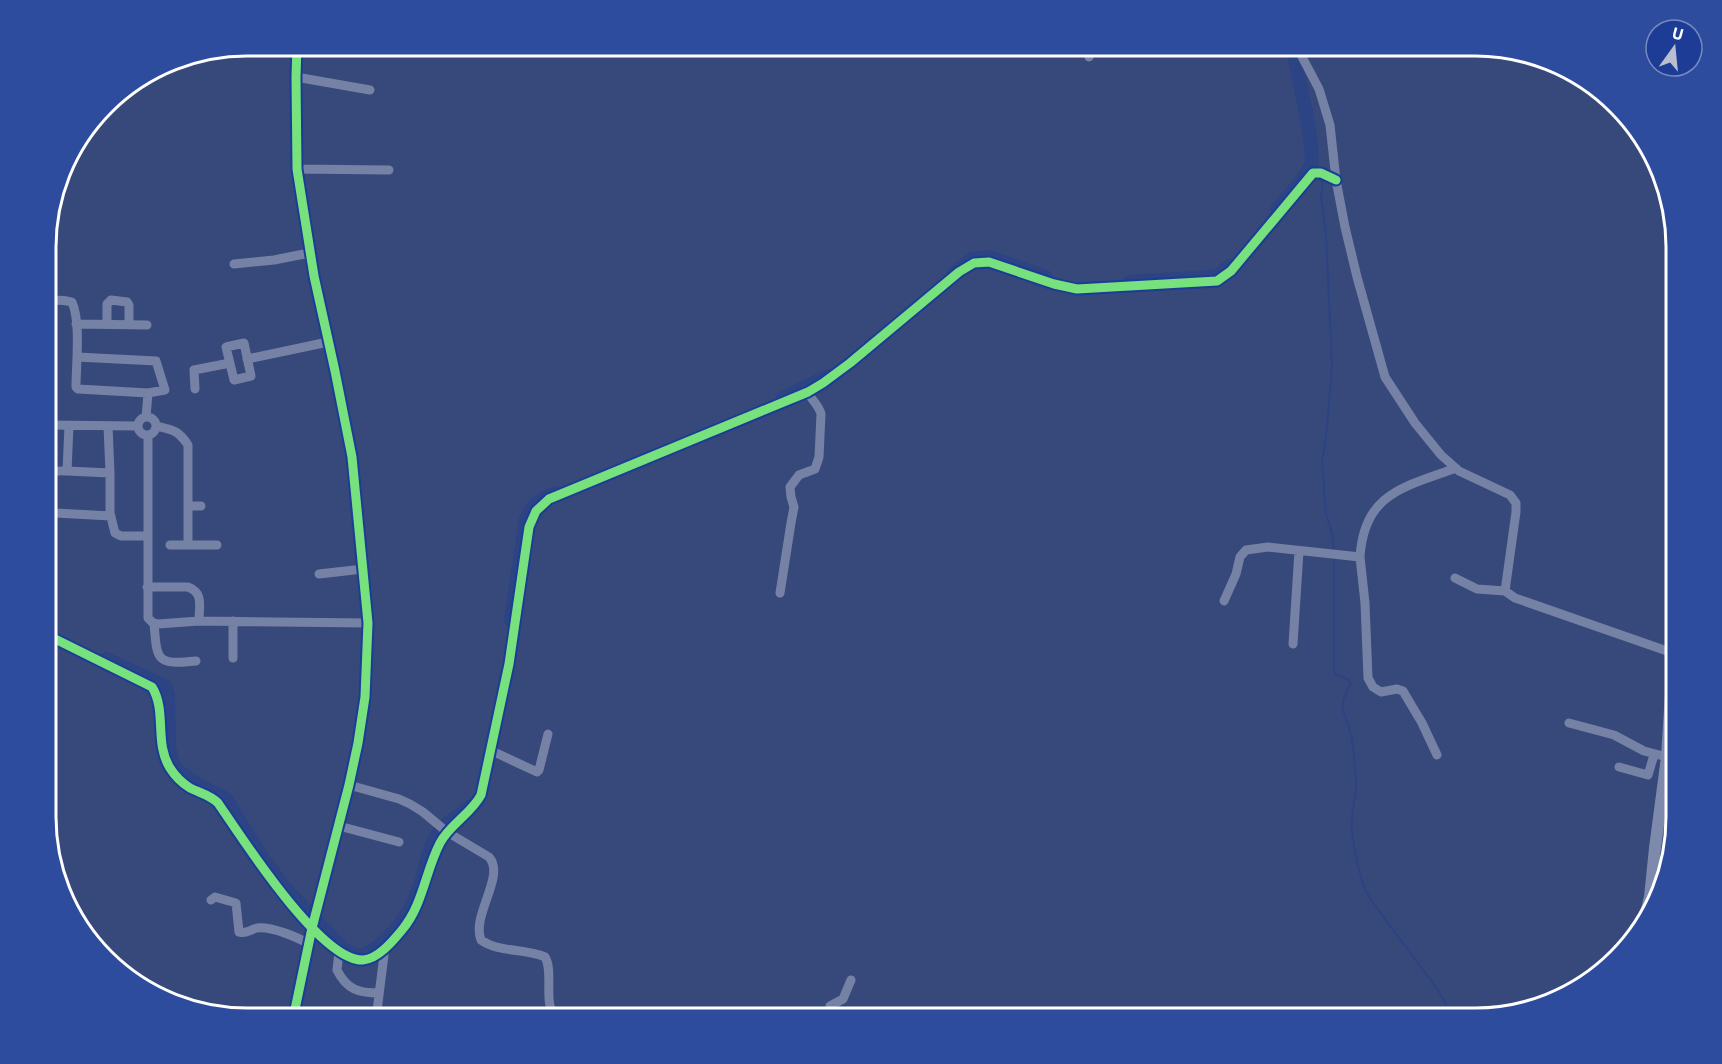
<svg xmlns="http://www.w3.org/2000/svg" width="1722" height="1064" font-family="'IBM Plex Sans',sans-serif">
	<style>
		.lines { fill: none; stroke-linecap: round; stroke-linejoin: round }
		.stream { stroke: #2c4384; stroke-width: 2 }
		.river { stroke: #2c4384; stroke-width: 14 }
		.minor { stroke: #7682a5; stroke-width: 9 }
		.major { stroke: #7e8aab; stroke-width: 12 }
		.cycleway-casing { stroke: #1c3c95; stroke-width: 13 }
		.cycleway { stroke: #77e17e; stroke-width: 9 }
		.rim { fill: none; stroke: #fff; stroke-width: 3 }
	</style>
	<rect width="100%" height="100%" fill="#37497a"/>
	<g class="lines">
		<path class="stream" d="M1318,179L1323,183L1321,198L1326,233L1332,367L1326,438L1322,462L1326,514L1332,533L1334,552
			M1334,557V671L1336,675L1348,679L1351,683C1334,713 1348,713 1352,740C1354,753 1355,768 1356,782C1356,798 1350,816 1352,832C1354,849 1359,876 1366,891C1368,895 1371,899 1373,903L1438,990L1454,1019"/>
		<path class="river" d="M1277,210C1285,199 1307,177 1311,165C1316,146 1296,68 1292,45
			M954,273L972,259L989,257L1046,277
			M1130,282L1210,277L1219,275L1230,266
			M783,398L828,376
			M511,620L526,519C531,506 542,498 555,493
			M106,659L165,686L168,696L169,748L172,761L178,771L200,786L226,799L261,856L285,888L344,950L360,957C389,945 409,916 419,888C425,873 426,857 433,843C442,822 455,821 469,807"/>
		<path class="minor" d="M1284,45L1290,51L1300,53L1319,89L1330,125L1336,180L1345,227L1357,277L1385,377L1415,423L1441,455L1459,471L1510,495L1516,503V512L1505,591L1515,598L1667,651L1677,656
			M1089,57L1093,45
			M296,77L370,90
			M297,169L389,170
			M234,264L274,260L309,253
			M47,303C55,299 64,300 72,302C81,322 76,364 76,387L78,389L148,393L165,390L156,361L77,357
			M76,324L147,325
			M107,324V304L111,300L127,302L129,305V324
			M244,343L251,376L234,380L226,347Z
			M247,359L328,342
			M195,389L194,370L230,363
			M138 426a9 9 0 1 1 18 0a9 9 0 1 1-18 0Z
			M146,417L148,393
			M47,425L137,426
			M69,426L67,471L110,473L108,426
			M156,426C173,430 178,430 188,445V545
			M148,436V618L153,623L158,624L199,621L368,623
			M67,471C63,471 56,470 53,473C46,477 48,503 49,511L55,513L111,516
			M110,473V513L115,533L121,536H148
			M188,506H201
			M170,545H217
			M1360,557L1365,603L1368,678L1373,687L1381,692L1397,689L1403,691L1422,723L1437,755
			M319,574L363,569
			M1455,578L1477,589L1505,591
			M147,587H188C204,593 199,606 199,621
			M780,593L791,523L794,507L791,497L790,487L799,475L815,469L819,457L821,414C819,405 811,400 808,392
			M1224,601L1236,574L1240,557L1246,550L1268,547L1360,557C1364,493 1404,487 1456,468
			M233,621V658
			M154,623C157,661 156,665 196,661
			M47,635L152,687C167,711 154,743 170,768C175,776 182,783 190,788C200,793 210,795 218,803C242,838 321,962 363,960C378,959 393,941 402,930C423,905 425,872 440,843C450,824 471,814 481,795L509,664L529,527L536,511L549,499L808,392L823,383L850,363L959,272L974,263L989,262L1054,284L1077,289L1217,281L1231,271L1313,173H1321L1336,180
			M1293,644L1299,551
			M1569,723L1614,735L1644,751L1667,757
			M490,750L537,772L539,770L548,734
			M1619,767L1648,775L1654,755
			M349,785L399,799L410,804L423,812L447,832L489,857C506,876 471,915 481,940C499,953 524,948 545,957C555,973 540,1011 560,1019
			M339,826L399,842
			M211,900L215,897L236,903L239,932C248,934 249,930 257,928C271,926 297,937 309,944
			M339,952L337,970C347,990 359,993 379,993
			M293,1019L312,928L349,785L358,743L365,697L368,623L352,457L335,371L314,276L297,169L296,77L297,45
			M376,1019L385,947
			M580,1019H584
			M831,1019L830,1006L843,999L851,980"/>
		<path class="major" d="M1642,930L1650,897L1655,848L1667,757L1671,693L1677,669"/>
		<g class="cycleway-casing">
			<path id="cycleway" d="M47,635L152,687C167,711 154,743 170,768C175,776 182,783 190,788C200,793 210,795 218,803C242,838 321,962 363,960C378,959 393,941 402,930C423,905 425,872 440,843C450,824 471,814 481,795L509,664L529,527L536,511L549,499L808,392L823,383L850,363L959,272L974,263L989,262L1054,284L1077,289L1217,281L1231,271L1313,173H1321L1336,180
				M293,1019L312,928L349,785L358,743L365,697L368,623L352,457L335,371L314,276L297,169L296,77L297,45"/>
		</g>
		<use href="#cycleway" class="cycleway"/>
	</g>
	<path d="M0 0H1722V1064H0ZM247 56H1475A191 191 0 0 1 1666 247V817A191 191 0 0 1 1475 1008H247A191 191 0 0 1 56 817V247A191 191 0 0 1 247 56Z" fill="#2e4c9d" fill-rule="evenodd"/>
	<path class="rim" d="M247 56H1475A191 191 0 0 1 1666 247V817A191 191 0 0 1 1475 1008H247A191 191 0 0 1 56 817V247A191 191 0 0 1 247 56Z"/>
	<g transform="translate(1674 48) rotate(15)"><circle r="28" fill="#1c3c95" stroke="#778abf" stroke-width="1.5"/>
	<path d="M0-4.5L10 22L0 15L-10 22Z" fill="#b9bfd0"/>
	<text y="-9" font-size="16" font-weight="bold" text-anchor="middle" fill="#ffffff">U</text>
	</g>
</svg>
